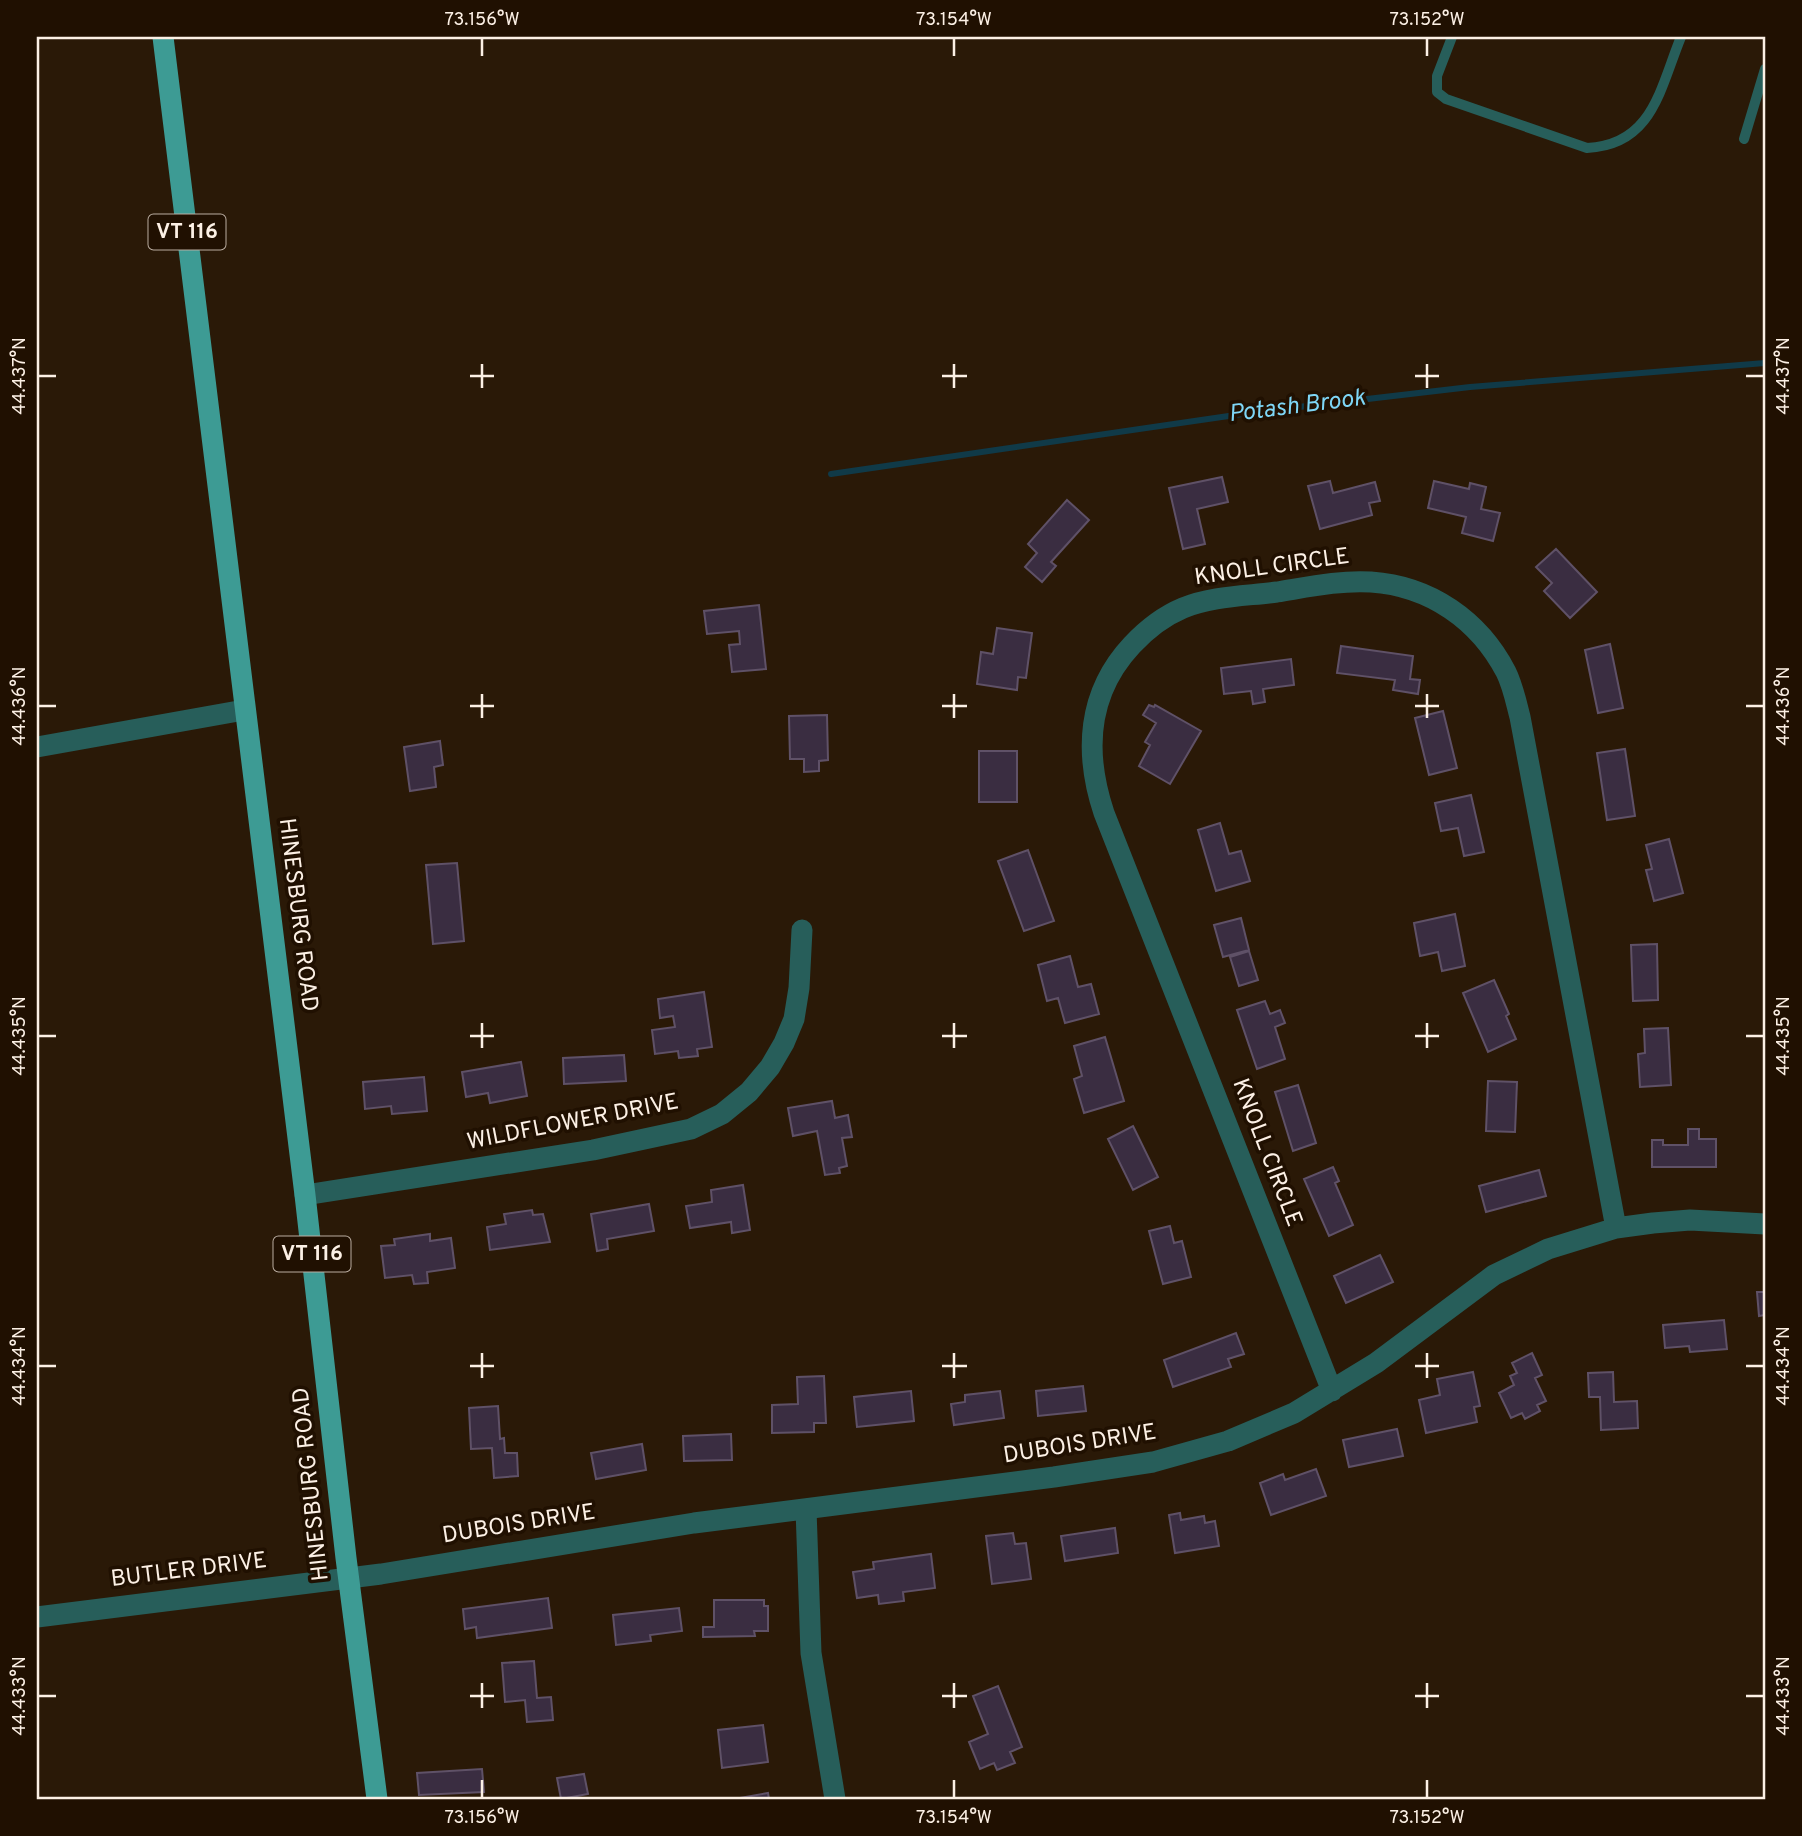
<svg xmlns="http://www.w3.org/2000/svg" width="1802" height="1836" font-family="Overpass,sans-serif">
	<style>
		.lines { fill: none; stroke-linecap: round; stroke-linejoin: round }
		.stream { stroke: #103a48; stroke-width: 6 }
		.building { fill: #3a2d41; stroke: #5f5167; stroke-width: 2 }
		.lane { stroke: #275e5a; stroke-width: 10 }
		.street { stroke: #275e5a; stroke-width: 21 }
		.primary { stroke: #3d9b94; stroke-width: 21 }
		.ticks { fill: none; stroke: #fcf0e5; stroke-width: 2.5 }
		.labels { text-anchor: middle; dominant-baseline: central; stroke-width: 7; stroke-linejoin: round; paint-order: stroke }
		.shield { fill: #201001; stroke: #baada1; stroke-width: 2 }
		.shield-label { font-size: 21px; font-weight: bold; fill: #fcf0e5 }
		.street-label { font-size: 23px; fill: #fcf0e5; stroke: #201001 }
		.water-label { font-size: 24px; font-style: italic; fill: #7ed6f6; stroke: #201001 }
		.neatline { fill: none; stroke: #fcf0e5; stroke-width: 2.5 }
		.ticks-label { font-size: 18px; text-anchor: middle; fill: #fcf0e5 }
	</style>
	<rect width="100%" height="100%" fill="#2a1907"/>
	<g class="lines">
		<path class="stream" d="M831,474L1256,412L1470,387L1765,363"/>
	</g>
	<path class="building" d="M1222,477L1228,502L1197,509L1205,544L1183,549L1169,488Z
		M1330,481L1333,493L1375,482L1380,501L1369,503L1372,515L1320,529L1308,486Z
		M1434,481L1469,489L1470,483L1486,487L1481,509L1500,513L1493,541L1462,533L1466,517L1428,508Z
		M1067,500L1089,520L1051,562L1056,566L1042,582L1025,567L1037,553L1028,544Z
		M1556,549L1597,592L1570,618L1544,591L1552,583L1536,567Z
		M759,605L766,669L732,672L729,645L740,644L739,631L707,634L704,611Z
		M997,628L1032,633L1026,678L1018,677L1017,690L977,684L981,652L993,654Z
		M1610,644L1623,708L1598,713L1585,650Z
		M1341,646L1413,656L1410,679L1420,680L1418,694L1393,690L1395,680L1337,673Z
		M1291,659L1294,685L1263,689L1265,702L1253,704L1251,691L1224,694L1221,668Z
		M1149,705L1154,707L1155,705L1201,731L1170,784L1139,766L1150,745L1145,742L1156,723L1143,715Z
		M1443,711L1457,768L1429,775L1415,718Z
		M827,715L828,760L819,761V771L804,772V759H790L789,716Z
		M440,741L443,765L434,767L436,787L410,791L404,747Z
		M1625,749L1635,816L1607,820L1597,753Z
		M979,751H1017V802H979Z
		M1471,795L1484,852L1464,856L1458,828L1441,831L1435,803Z
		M1220,823L1229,854L1241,851L1250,881L1216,891L1198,830Z
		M1669,839L1683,893L1654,901L1646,870L1652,869L1646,845Z
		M1028,850L1054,921L1024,931L998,861Z
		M457,863L464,941L433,944L426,865Z
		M1455,914L1465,966L1442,971L1438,952L1420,956L1414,923Z
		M1241,918L1249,950L1223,957L1214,925Z
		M1657,944L1658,1000L1633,1001L1631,945Z
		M1249,951L1258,980L1239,986L1230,957Z
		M1070,956L1078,987L1091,984L1099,1014L1065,1023L1058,998L1047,1001L1038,965Z
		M1494,980L1509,1014L1506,1016L1516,1039L1488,1052L1463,993Z
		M704,992L712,1047L697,1049L698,1056L679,1058L678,1051L655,1054L652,1030L675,1027L673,1016L660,1018L658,999Z
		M1265,1001L1270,1014L1280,1010L1285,1023L1275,1027L1285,1059L1257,1069L1237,1010Z
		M1668,1028L1671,1085L1640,1087L1638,1054L1645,1053L1644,1029Z
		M1105,1037L1124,1101L1084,1113L1074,1079L1082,1076L1074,1046Z
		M624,1055L626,1081L564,1084L563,1058Z
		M521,1062L527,1096L490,1103L488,1093L466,1097L462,1072Z
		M424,1077L427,1111L392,1114L391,1106L365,1109L363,1082Z
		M1488,1081L1517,1082L1515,1132L1486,1131Z
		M1298,1085L1316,1143L1293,1151L1275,1092Z
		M832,1101L835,1118L848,1115L852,1137L842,1138L847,1166L839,1168L840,1173L825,1175L817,1131L793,1136L788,1108Z
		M1133,1126L1158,1177L1133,1190L1108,1139Z
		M1688,1129H1699V1139H1716V1167H1652V1140H1663V1145H1688Z
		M1333,1167L1339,1181L1335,1183L1353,1225L1329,1236L1304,1179Z
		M1539,1170L1546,1196L1486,1212L1479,1186Z
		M743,1185L750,1230L732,1233L731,1222L690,1228L686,1206L712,1202L711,1190Z
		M649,1204L654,1231L607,1239L608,1249L597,1251L591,1214Z
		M532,1210L533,1215L543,1214L550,1242L490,1250L487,1227L506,1224L504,1214Z
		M1170,1226L1174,1243L1182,1241L1191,1277L1163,1284L1149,1231Z
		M430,1234V1241L451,1238L455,1268L427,1272L428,1283L414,1284L412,1275L385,1278L381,1246L395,1245L394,1239Z
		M1380,1255L1393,1282L1346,1303L1334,1276Z
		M1757,1292H1765V1315L1759,1316Z
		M1724,1320L1727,1349L1690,1352L1689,1346L1665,1348L1663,1325Z
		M1236,1333L1244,1354L1228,1359L1231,1367L1173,1387L1164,1360Z
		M1532,1353L1542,1375L1535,1378L1546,1401L1537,1405L1540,1411L1525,1419L1522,1413L1511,1418L1499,1393L1514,1385L1510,1376L1517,1373L1512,1363Z
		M1473,1372L1480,1406L1474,1407L1477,1422L1426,1433L1419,1400L1440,1395L1437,1379Z
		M1613,1372L1614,1402L1637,1401L1638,1428L1601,1430L1600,1397H1589L1588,1373Z
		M824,1376L826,1423H814V1432L772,1433V1405L798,1404L797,1377Z
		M1083,1386L1086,1411L1038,1416L1036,1391Z
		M911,1391L914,1421L857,1427L854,1397Z
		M1000,1391L1004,1418L954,1425L951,1404L965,1402V1395Z
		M498,1406L500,1439L504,1438L505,1453H517L518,1476L494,1478L492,1448L471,1449L469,1408Z
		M1397,1429L1403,1456L1349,1467L1343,1440Z
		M731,1434L732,1460L684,1461L683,1436Z
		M642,1444L646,1470L596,1479L591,1453Z
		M1316,1469L1326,1496L1271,1515L1260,1483L1283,1474L1285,1480Z
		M1180,1513L1181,1520L1204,1516L1205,1523L1215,1521L1219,1546L1175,1553L1169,1515Z
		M1115,1528L1118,1553L1065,1561L1061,1536Z
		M1013,1533L1015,1544L1026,1543L1031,1579L992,1584L986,1536Z
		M931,1554L935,1588L903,1592L904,1601L879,1604L878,1595L857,1598L853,1572L874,1569L873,1562Z
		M548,1598L552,1628L477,1638L476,1627L465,1629L463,1609Z
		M714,1600H764V1606H768V1631H754L755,1636L703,1637V1627H714Z
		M679,1608L682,1631L650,1635L651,1641L616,1645L613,1615Z
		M534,1661L537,1698L551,1697L553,1720L527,1722L525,1700L505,1702L502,1663Z
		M998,1686L1022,1747L1010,1752L1015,1763L997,1770L994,1763L980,1769L969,1742L988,1734L973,1696Z
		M763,1725L768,1762L722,1768L718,1730Z
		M482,1769L484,1792L419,1795L417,1773Z
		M584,1774L588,1794L561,1799L557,1778Z
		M768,1793L769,1799H734Z"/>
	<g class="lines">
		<path class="lane" d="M1452,37L1437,76V92L1446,99L1587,148C1653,145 1660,88 1681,37
			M1744,139L1765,69"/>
		<path class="street" d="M37,747L244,710
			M305,1195L593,1150L691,1129L722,1114L749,1092L770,1067L784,1043L794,1019L799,988L802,930
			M1332,1391L1104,813C1084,753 1087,693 1132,645C1146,630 1164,616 1183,608C1211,596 1247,596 1277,592C1308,587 1340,580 1371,582C1430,586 1479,620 1506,672C1513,686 1516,702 1520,717L1616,1228
			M806,1509L811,1653L835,1799
			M37,1617L381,1574L694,1523L1054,1477L1153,1462L1228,1441L1294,1413L1376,1363L1494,1275L1548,1249L1616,1228L1653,1223L1690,1220L1765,1224"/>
		<path class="primary" d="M163,37L305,1195L346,1558L377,1799"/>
	</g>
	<path class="ticks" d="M482,38V56M954,38V56M1427,38V56M482,364V388M954,364V388M1427,364V388M38,376H56M470,376H494M942,376H967M1415,376H1439M1746,376H1764M482,694V718M954,694V718M1427,694V718M38,706H56M470,706H494M942,706H967M1415,706H1439M1746,706H1764M482,1023V1048M954,1023V1048M1427,1023V1048M38,1036H56M470,1036H494M942,1036H967M1415,1036H1439M1746,1036H1764M482,1353V1378M954,1353V1378M1427,1353V1378M38,1366H56M470,1366H494M942,1366H967M1415,1366H1439M1746,1366H1764M482,1683V1708M954,1683V1708M1427,1683V1708M38,1696H56M470,1696H494M942,1696H967M1415,1696H1439M1746,1696H1764M482,1780V1798M954,1780V1798M1427,1780V1798"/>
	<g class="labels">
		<g class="shield">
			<rect x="148.5" y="214.5" width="77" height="35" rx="5"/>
			<rect x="273.5" y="1236.5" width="77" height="35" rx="5"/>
		</g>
		<g class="shield-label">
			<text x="187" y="232">VT 116</text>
			<text x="312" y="1254">VT 116</text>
		</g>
		<g class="street-label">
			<text transform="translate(1272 568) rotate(-8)">KNOLL CIRCLE</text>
			<text transform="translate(297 915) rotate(83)">HINESBURG ROAD</text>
			<text transform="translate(573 1123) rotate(-11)">WILDFLOWER DRIVE</text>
			<text transform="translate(1266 1153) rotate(69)">KNOLL CIRCLE</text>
			<text transform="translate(1080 1445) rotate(-9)">DUBOIS DRIVE</text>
			<text transform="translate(312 1484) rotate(-96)">HINESBURG ROAD</text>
			<text transform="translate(519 1525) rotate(-9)">DUBOIS DRIVE</text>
			<text transform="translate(189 1571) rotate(-7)">BUTLER DRIVE</text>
		</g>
		<g class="water-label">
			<text transform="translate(1297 407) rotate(-7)">Potash Brook</text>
		</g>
	</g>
	<rect width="1802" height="1836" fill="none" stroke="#201001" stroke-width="77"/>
	<rect x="38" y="38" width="1726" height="1760" class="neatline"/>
	<g class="ticks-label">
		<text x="482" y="25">73.156°W</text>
		<text x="954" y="25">73.154°W</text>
		<text x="1427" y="25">73.152°W</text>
		<text transform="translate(19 376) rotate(-90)" y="6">44.437°N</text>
		<text transform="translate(1783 376) rotate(-90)" y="6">44.437°N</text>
		<text transform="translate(19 706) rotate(-90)" y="6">44.436°N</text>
		<text transform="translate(1783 706) rotate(-90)" y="6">44.436°N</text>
		<text transform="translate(19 1036) rotate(-90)" y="6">44.435°N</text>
		<text transform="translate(1783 1036) rotate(-90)" y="6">44.435°N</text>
		<text transform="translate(19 1366) rotate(-90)" y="6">44.434°N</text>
		<text transform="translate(1783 1366) rotate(-90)" y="6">44.434°N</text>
		<text transform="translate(19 1696) rotate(-90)" y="6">44.433°N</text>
		<text transform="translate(1783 1696) rotate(-90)" y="6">44.433°N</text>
		<text x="482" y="1823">73.156°W</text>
		<text x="954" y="1823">73.154°W</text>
		<text x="1427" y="1823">73.152°W</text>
	</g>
</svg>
